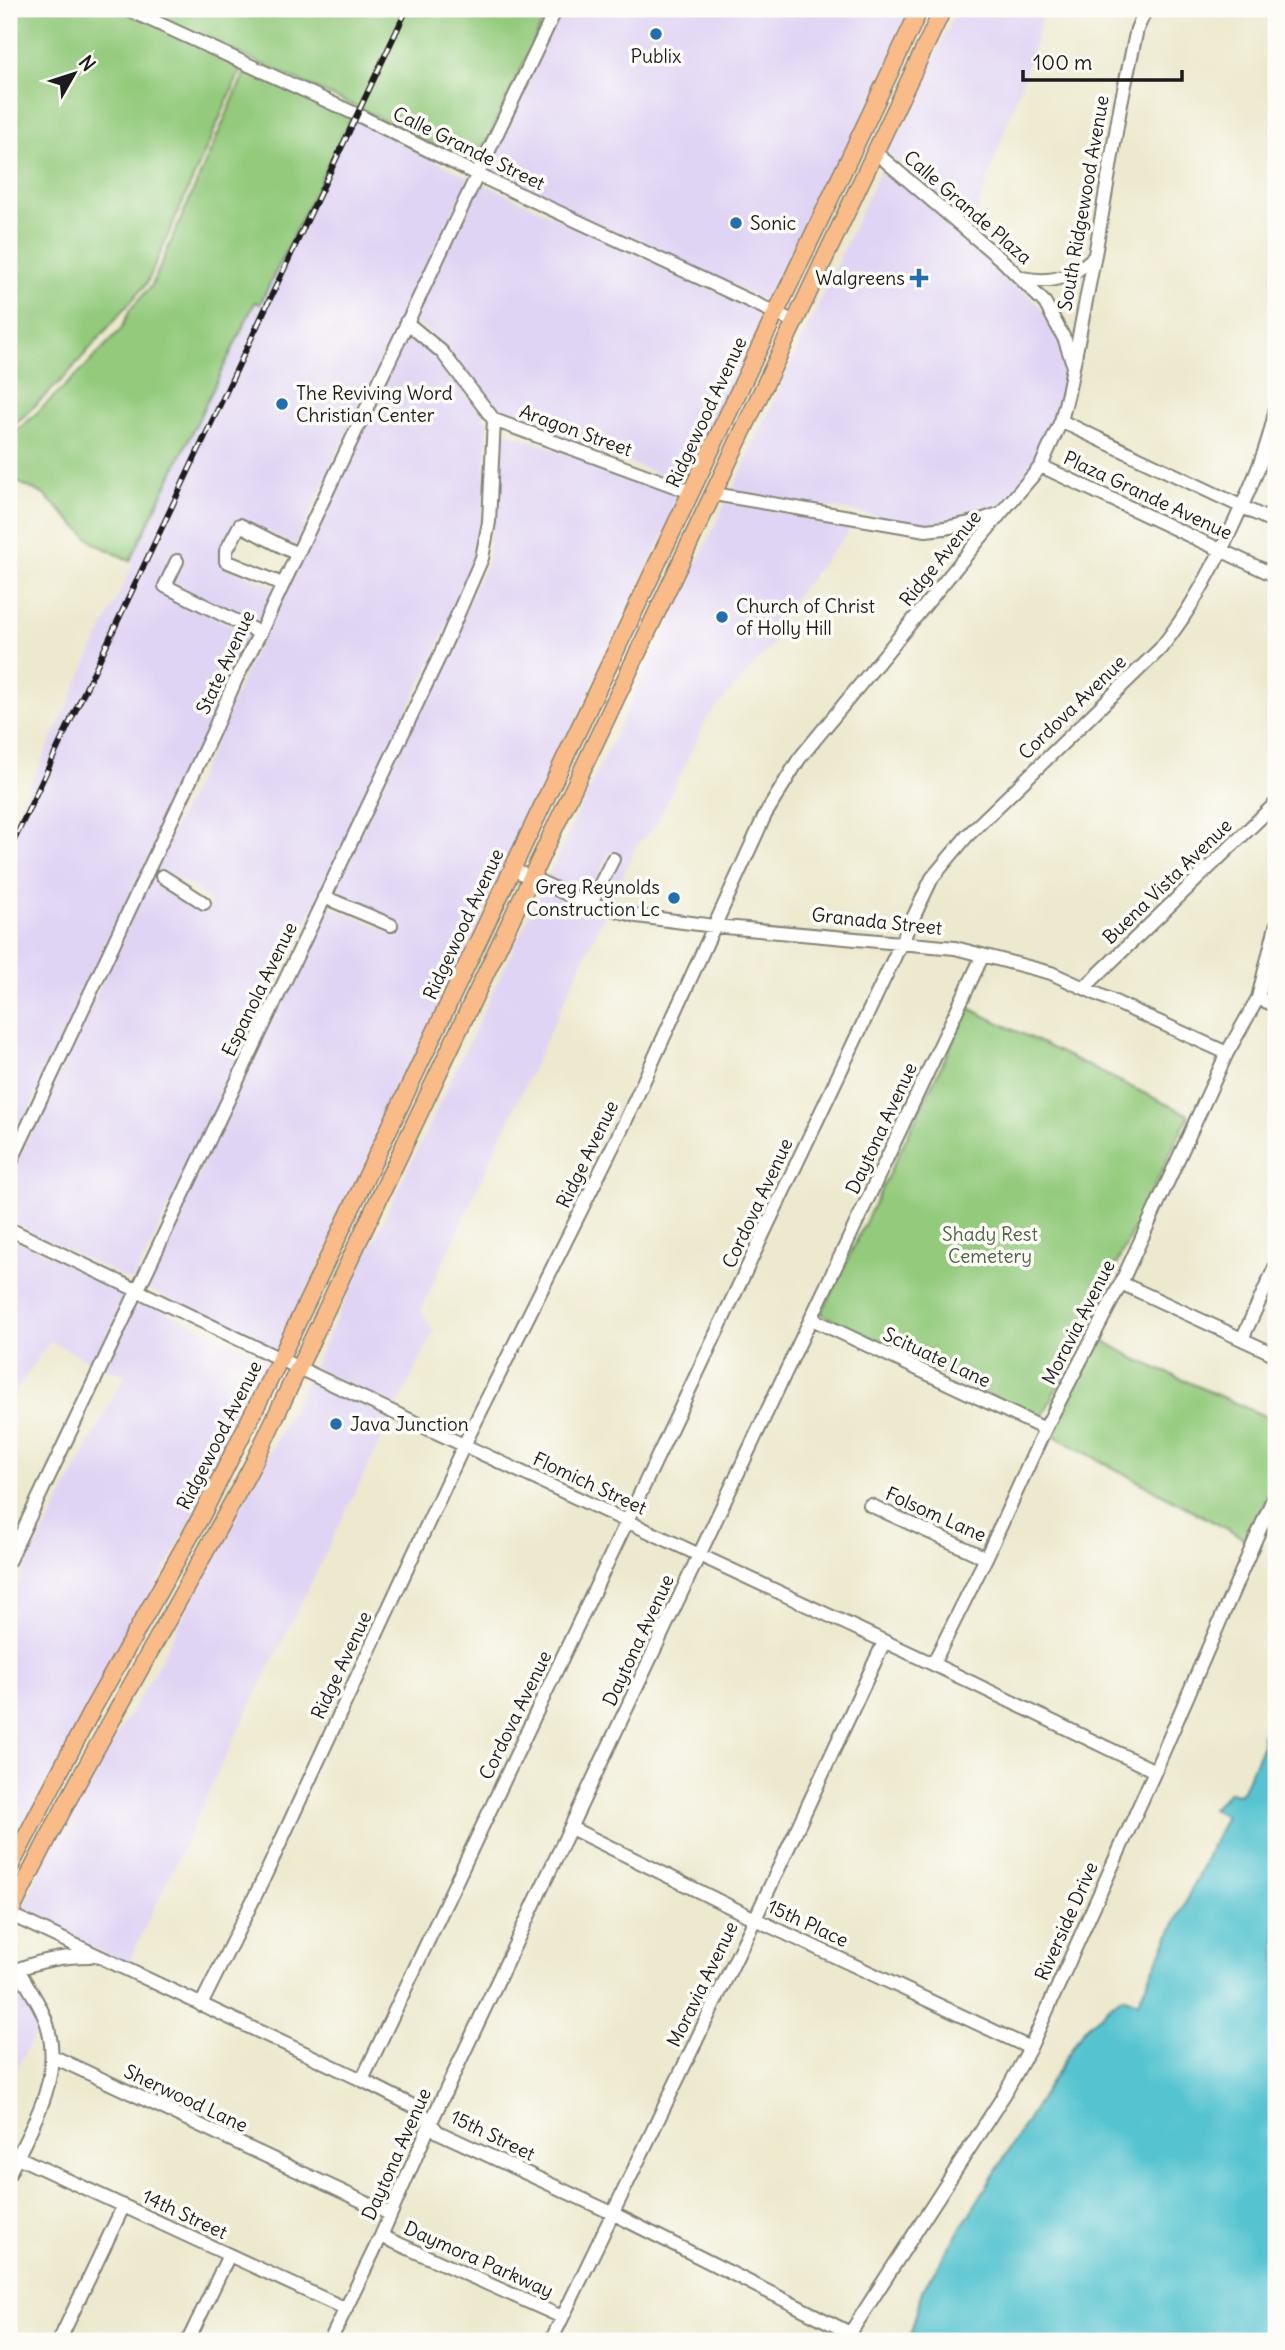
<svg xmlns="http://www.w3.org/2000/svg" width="1285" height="2350" font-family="Delius,sans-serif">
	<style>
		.built { fill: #e0d4f4; fill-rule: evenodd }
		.green { fill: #93ca7c; stroke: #58734c; stroke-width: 2 }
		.water { fill: #57c4d0; stroke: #3a7076; stroke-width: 2 }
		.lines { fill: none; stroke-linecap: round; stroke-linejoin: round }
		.minor-casing { stroke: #848275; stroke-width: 16 }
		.major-casing { stroke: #848275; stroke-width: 19 }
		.minor { stroke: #fff; stroke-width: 12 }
		.major { stroke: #f9bc89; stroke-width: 16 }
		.rail-casing { stroke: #1c1c1c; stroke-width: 6 }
		.rail { stroke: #fdfcf7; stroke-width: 3.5; stroke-dasharray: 10; stroke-linecap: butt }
		.poi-dot { fill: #1f6fb2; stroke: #fdfcf7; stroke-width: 2.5 }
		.labels { text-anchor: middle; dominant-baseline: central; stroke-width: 7; stroke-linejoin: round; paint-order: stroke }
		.poi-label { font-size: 19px; fill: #1c1c1c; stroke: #fdfcf7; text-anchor: start }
		.street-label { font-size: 19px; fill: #1c1c1c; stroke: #fdfcf7 }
		.park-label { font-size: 19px; fill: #4c6242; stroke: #fdfcf7 }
	</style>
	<rect width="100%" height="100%" fill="#fdfcf7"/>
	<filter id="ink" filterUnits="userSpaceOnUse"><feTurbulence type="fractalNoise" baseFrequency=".0143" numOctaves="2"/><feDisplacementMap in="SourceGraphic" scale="14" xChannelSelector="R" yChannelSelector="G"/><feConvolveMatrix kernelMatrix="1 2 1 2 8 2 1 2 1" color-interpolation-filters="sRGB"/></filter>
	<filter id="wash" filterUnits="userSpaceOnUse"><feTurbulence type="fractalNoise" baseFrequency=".00686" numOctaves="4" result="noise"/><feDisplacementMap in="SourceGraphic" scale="28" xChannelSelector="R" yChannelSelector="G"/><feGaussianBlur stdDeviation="1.57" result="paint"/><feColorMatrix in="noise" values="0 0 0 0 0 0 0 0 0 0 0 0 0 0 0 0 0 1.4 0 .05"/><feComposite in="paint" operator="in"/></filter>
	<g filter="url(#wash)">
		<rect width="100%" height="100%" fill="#ede9ce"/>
		<path class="built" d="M562,9H914L773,305L485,172Z
			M957,9H1044L1034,46L972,226L999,249L887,154Z
			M351,118L470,178L398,323L295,546L244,520L223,566L275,587L257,625L173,583L185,557L175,554L160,584L162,592L252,636L9,1153V831L133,564L130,561L256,301L260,303Z
			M882,166L1000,266L1040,307L1060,342L1067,366L1055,420L1035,464L998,508L975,517L950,523L927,524L732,491Z
			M480,182L768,316L687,484L501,416L447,348L413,320Z
			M408,332L437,356L488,422L483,522L477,557L436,651L133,1282L9,1221V1179L218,735L241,681ZM161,869L188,884L212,902L204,911L181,894L154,879Z
			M499,429L682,495L278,1352L144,1287L327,905L392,932L398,922L332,894L488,560Z
			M726,502L854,525L788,606L771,640L774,643L708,717L655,827L637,844L611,902L599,899L621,856L610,852L588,896L581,893L547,878Z
			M542,889L605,913L421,1310L434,1332L397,1407L313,1368Z
			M9,1236L128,1293L95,1364L50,1341L9,1401Z
			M138,1298L273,1362L230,1450L9,1857V1600L125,1375L105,1368Z
			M308,1379L392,1418L221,1766L128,1964L20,1913L56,1839L155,1671Z
			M15,1976L40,2025L9,2084V1979Z"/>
		<path class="green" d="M9,9H128L244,63L147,283L64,378L9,430Z
			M141,9H549L477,163L426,142L365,111Z
			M246,70L351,118L260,304L255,302L130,561L94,543L43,494L9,478V436L23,426L85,367L121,329L130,310L152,285Z
			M969,1008L1189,1115L1041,1420L821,1314Z
			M1099,1338L1138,1360L1276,1421V1478L1247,1540L1049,1433Z"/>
		<path class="water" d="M1276,1689V2341H909L922,2291L1083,2030L1122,1996L1138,2002L1226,1816L1212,1809L1229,1792L1237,1794L1242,1792L1263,1745L1262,1734Z"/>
	</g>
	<g filter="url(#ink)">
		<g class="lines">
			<g class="minor-casing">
				<path id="minor" d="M127,9L362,117L478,175L795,322
					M875,152L1004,262L1045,303L1065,340L1072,361
					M1022,278C1052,284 1072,278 1094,257
					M406,322L442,352L494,420L691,492
					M1061,421L1276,523
					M1041,466L1276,576
					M714,494L926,530C953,528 976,523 1001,513
					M177,561L165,586L260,633
					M282,584L226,561V551L240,525L297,554
					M512,869L578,899L637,916L714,926L955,948L1051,973L1227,1053
					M162,876L204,903
					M324,897L391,925
					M591,903L613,859
					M1085,987L1276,803
					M1258,998L1276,1006
					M9,1166L212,734L236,679L260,633L556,9
					M9,1229L324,1380L933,1664L1155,1771
					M1121,1283L1276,1355
					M812,1319L1045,1429
					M1242,1339L1276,1265
					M870,1505L986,1558
					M9,1560L441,653L482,558L489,522L494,420
					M933,1664L986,1558L1045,1429L1121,1283L1227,1053L1258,998L1276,926
					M571,1828L755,1919L1030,2048
					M9,1914L362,2080L419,2109L438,2132L612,2213L850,2333
					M9,1973C36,1961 60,1956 90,1956
					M201,2005L263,1880L464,1445L626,1120L765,815L799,759L1001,513L1041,466L1061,421L1068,393L1096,249L1121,103L1137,29L1146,9
					M52,2056L390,2214
					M362,2080L932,878L967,836L1160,649C1192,609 1215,565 1236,519C1253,482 1269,447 1276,407
					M9,2153L346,2309
					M9,2174C30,2129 61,2083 49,2032C45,2010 28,1988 18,1969
					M381,2236L562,2317
					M59,2341L123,2207
					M188,2341L229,2255
					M330,2341L381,2236L431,2122L982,957
					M551,2341L755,1919L884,1642
					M845,2341L1004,2095L1030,2048L1155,1771L1276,1492"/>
			</g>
			<g class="major-casing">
				<path id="major" d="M9,1869L92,1710L202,1515L280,1359L920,9
					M9,1916C84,1761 174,1614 254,1462L943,9"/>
			</g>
			<use href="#minor" class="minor"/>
			<use href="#major" class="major"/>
			<g class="rail-casing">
				<path id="rail" d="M9,851L407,9"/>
			</g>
			<use href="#rail" class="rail"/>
		</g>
	</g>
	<g class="poi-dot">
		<circle cx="656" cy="34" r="7"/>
		<circle cx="736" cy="223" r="7"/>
		<path d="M915.5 267.5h7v7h7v7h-7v7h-7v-7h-7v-7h7z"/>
		<circle cx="282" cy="404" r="7"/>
		<circle cx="722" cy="617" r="7"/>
		<circle cx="674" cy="898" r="7"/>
		<circle cx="336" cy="1424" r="7"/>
	</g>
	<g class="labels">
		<g class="poi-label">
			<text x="656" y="56" text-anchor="middle">Publix</text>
			<text x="750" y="223">Sonic</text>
			<text x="905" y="278" text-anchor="end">Walgreens</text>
			<text x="296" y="393">The Reviving Word<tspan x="296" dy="22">Christian Center</tspan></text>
			<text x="736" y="606">Church of Christ<tspan x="736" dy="22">of Holly Hill</tspan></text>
			<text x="660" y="887" text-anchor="end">Greg Reynolds<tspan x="660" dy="22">Construction Lc</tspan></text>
			<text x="350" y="1424">Java Junction</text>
		</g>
		<g class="street-label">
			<text transform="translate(469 148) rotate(26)">Calle Grande Street</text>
			<text transform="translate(1083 203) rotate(-80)">South Ridgewood Avenue</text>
			<text transform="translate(968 207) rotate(41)">Calle Grande Plaza</text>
			<text transform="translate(706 412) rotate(-65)">Ridgewood Avenue</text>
			<text transform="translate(576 430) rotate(20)">Aragon Street</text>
			<text transform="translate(1148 495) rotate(25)">Plaza Grande Avenue</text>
			<text transform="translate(940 558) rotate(-51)">Ridge Avenue</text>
			<text transform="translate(225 662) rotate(-65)">State Avenue</text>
			<text transform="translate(1072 707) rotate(-44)">Cordova Avenue</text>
			<text transform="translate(1167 881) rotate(-44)">Buena Vista Avenue</text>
			<text transform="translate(877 921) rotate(6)">Granada Street</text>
			<text transform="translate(463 924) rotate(-65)">Ridgewood Avenue</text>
			<text transform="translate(259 989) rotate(-64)">Espanola Avenue</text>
			<text transform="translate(881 1128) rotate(-65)">Daytona Avenue</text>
			<text transform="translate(587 1154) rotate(-64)">Ridge Avenue</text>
			<text transform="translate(757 1203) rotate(-65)">Cordova Avenue</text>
			<text transform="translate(1078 1322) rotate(-63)">Moravia Avenue</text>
			<text transform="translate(937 1357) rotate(25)">Scituate Lane</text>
			<text transform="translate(219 1435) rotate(-63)">Ridgewood Avenue</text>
			<text transform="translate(590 1483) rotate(25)">Flomich Street</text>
			<text transform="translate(936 1514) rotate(24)">Folsom Lane</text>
			<text transform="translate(638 1640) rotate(-65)">Daytona Avenue</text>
			<text transform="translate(341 1665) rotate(-65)">Ridge Avenue</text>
			<text transform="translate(515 1715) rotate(-64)">Cordova Avenue</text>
			<text transform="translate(1066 1921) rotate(-66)">Riverside Drive</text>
			<text transform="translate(808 1923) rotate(25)">15th Place</text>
			<text transform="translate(702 1984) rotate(-64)">Moravia Avenue</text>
			<text transform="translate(186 2098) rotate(25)">Sherwood Lane</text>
			<text transform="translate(493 2135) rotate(26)">15th Street</text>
			<text transform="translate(396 2154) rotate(-66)">Daytona Avenue</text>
			<text transform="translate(185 2214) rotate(25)">14th Street</text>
			<text transform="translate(479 2259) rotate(24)">Daymora Parkway</text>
		</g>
		<g class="park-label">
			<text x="990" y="1234">Shady Rest<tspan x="990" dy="22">Cemetery</tspan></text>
		</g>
	</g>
	<rect width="1285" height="2350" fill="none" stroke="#fdfcf7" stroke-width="35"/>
	<g transform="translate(74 74) rotate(51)" stroke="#fdfcf7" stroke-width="5" paint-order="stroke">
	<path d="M0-5L12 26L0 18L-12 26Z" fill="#1c1c1c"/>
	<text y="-10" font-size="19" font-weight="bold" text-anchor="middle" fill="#1c1c1c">N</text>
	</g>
	<path d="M1023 70v10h159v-10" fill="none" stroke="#1c1c1c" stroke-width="3.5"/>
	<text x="1033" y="70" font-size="21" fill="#1c1c1c" stroke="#fdfcf7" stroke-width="5" paint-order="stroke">100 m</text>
</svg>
